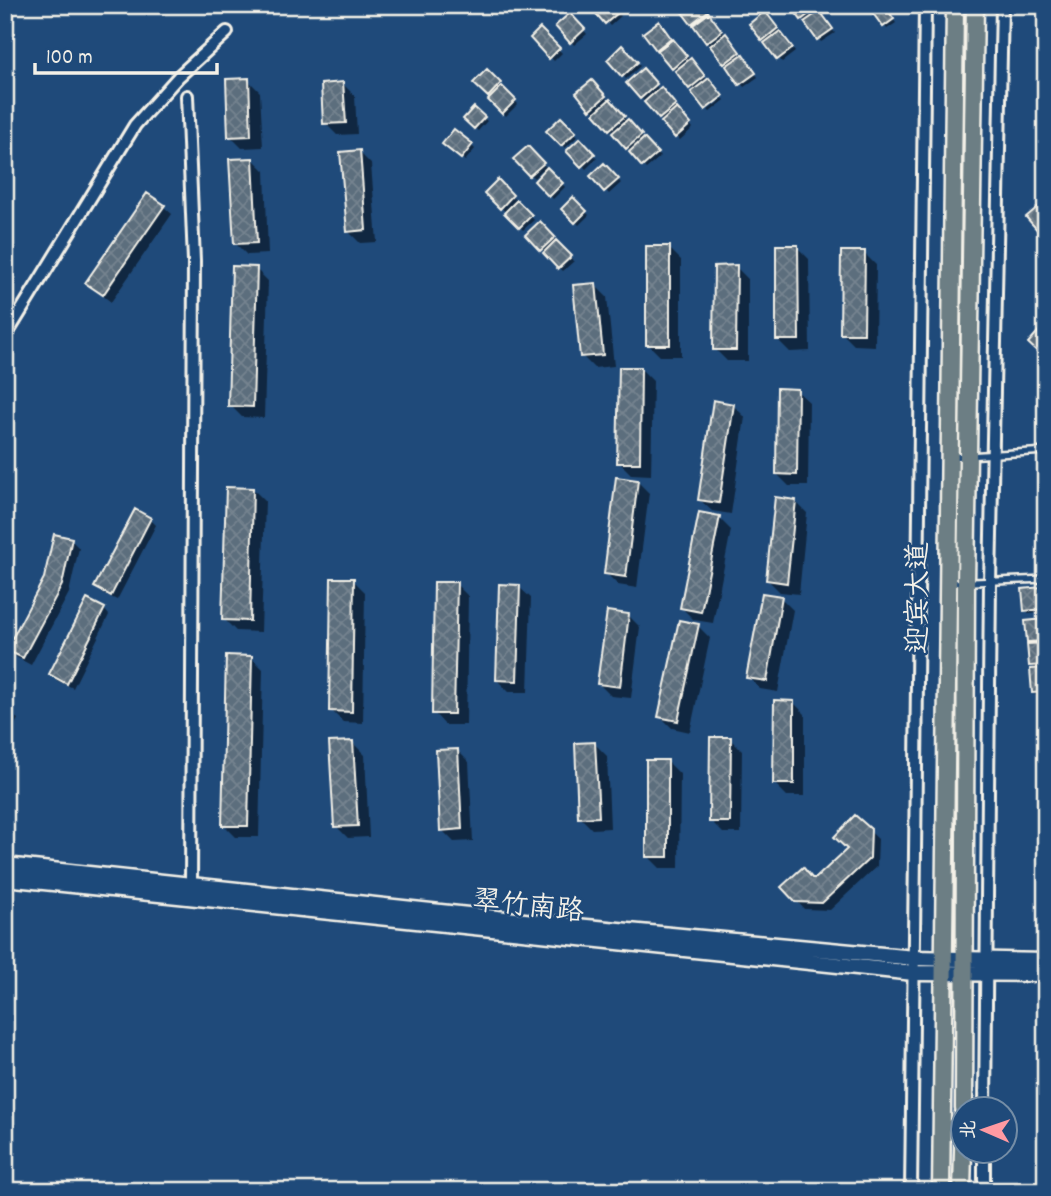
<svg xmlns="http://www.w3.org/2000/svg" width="1051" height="1196" font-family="Dekko,'LXGW WenKai TC',sans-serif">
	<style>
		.shadow { fill: #0007 }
		.building { fill: url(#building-cross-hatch); stroke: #f4f1e8; stroke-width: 2 }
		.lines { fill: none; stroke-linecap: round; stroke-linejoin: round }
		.lane-casing { stroke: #f4f1e8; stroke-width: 10 }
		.street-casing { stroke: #f4f1e8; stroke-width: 16 }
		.secondary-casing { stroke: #f4f1e8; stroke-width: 19 }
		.primary-casing { stroke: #f4f1e8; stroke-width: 21 }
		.lane { stroke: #1f4a7a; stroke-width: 5 }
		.street { stroke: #1f4a7a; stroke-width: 10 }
		.secondary { stroke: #1f4a7a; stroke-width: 14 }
		.primary { stroke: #6c7e84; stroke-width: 16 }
		.labels { text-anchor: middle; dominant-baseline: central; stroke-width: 5; stroke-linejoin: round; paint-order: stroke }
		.street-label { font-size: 28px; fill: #f4f1e8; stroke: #1f4a7a }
	</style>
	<defs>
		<pattern id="building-cross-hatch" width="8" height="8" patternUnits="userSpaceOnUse" patternTransform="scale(1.75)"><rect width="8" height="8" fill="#5c6e7d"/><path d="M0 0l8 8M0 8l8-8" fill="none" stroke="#74838f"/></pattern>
	</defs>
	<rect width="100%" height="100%" fill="#1f4a7a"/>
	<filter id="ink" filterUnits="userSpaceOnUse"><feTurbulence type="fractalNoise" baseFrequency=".0143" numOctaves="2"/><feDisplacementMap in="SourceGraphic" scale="14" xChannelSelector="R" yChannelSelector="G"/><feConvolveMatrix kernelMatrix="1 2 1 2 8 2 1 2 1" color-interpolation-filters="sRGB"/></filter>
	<g filter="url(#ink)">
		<path class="shadow" d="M52,5H68L61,13Z
			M588,5H612L621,16L610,26L592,7Z
			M703,5L758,77L744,87L692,23Z
			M735,5H754L742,14Z
			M792,5H814L835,33L821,42Z
			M862,5H883L896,23L887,29L871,8L867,11Z
			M570,15L587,34L574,45L557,26Z
			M768,17L795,52L782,62L763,40Z
			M662,27L708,81L694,92L657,49Z
			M540,30L562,53L554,61L532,38Z
			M622,48L640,66L626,79L609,60Z
			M643,71L693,128L680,140L641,98Z
			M487,72L518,104L506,116L476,83Z
			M248,80L260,92L263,147L242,148L230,136Z
			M592,82L660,157L646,169L578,94Z
			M343,84L355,96L357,134L337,135L325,123Z
			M723,98L725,100L710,112L708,110Z
			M474,109L487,121L478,131L465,119Z
			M561,119L578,136L565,148L549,131Z
			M580,140L597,158L586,169L569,151Z
			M471,145L475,149L465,161L448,147Z
			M528,148L565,187L553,199L536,181L545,173L542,170L534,178L516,160Z
			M359,152L371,164L377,242L360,243L348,231Z
			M253,159L265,171L268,254L247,255L235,243Z
			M604,166L621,183L609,194L592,176Z
			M498,182L534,220L523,230L487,193Z
			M573,199L589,215L579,225L563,209Z
			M164,207L172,214L111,302L87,283Z
			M540,223L574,261L563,271L528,235Z
			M797,247L809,259L810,351L790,352L778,340Z
			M669,248L681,260V356H660L648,344Z
			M864,253L876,265L875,346L854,345L842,333Z
			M736,267L748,279V361H727L715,349Z
			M256,269L268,281L264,418L242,417L230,405Z
			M595,285L607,297L614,366L594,368L582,356Z
			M641,369L653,381L651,475L631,474L619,462Z
			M797,391L809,402L808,486H789L777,474Z
			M733,405L745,417L731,514L712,511L700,500Z
			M637,481L649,493L637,588L618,585L606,573Z
			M253,489L265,501L261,632L236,631L224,619Z
			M795,501L807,513L799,594L780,592L768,580Z
			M719,518L731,530L713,623L694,620L682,608Z
			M150,519L156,525L117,600L102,593L97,587Z
			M71,540L79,548L69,593L31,665L16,657L8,649L46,578Z
			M353,580L365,592L363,723L343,722L331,710Z
			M456,584L468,596L466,725H445L434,713Z
			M519,587L531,598L528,692H509L497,680Z
			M1042,589L1045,593L1046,612L1029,614L1025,610Z
			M781,598L793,610L778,692L760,689L748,677Z
			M104,609L109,615L73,688L56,680L51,674Z
			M628,615L640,627L631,698L611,696L599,684Z
			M1043,621L1046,624V695L1037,696L1033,693L1036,670L1030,665L1032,645L1029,642Z
			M698,626L710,638L690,732L672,728L660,716Z
			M251,657L263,669L259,837H236L224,825Z
			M793,702L805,714V796H787L775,784Z
			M5,710L18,719L5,744Z
			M730,739L742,751L741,833H723L711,821Z
			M353,743L365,755L369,837L348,838L336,826Z
			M595,744L607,756L610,828L592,829L580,817Z
			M457,750L469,762L473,841L454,842L442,830Z
			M668,762L680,774L679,868H660L648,856Z
			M855,817L878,839L877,866L830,910L804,909L784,887L817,880L849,850Z"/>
		<path class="building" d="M593,5H614L619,12L605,24L591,8Z
			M680,5H704L708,11L691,24L678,7Z
			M790,5H815L817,8L801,20Z
			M873,5H884L894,19L883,27L869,8Z
			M765,11L778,28L762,41L749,24Z
			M820,11L833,29L817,40L804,22Z
			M570,13L585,29L570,43L555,26Z
			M709,13L722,31L706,43L693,25Z
			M659,21L671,38L656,50L643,33Z
			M540,28L560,48L549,59L530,38Z
			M780,31L793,48L777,60L764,43Z
			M726,33L740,52L724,64L710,46Z
			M673,39L687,56L672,69L657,51Z
			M622,45L638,62L622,77L607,60Z
			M743,54L756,73L739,85L726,66Z
			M691,58L705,76L689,89L675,71Z
			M643,68L657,84L640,99L626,83Z
			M487,69L501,83L488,97L473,83Z
			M249,78L251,136L228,137L226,79Z
			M709,78L723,96L705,110L691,92Z
			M592,80L606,96L590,110L576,93Z
			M343,82L346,123L323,124L321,84Z
			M502,86L516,100L502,114L488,100Z
			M661,87L676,105L659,119L644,102Z
			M610,99L625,116L609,130L594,113Z
			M474,107L485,117L474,129L463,119Z
			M677,108L691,124L675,138L661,122Z
			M561,117L576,132L561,146L546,131Z
			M628,119L642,135L626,149L612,133Z
			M454,129L473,144L461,159L442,144Z
			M580,138L595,154L581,167L566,151Z
			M644,138L658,153L642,167L629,152Z
			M528,146L544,163L529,176L513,159Z
			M360,150L366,230L347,232L340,152Z
			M253,158L257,243L234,244L229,159Z
			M604,163L619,179L604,192L590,176Z
			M547,167L563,183L549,197L534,181Z
			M498,179L513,195L500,209L484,193Z
			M147,193L165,205L103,295L85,283Z
			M573,197L587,211L575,223L561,209Z
			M517,200L532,215L519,228L504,213Z
			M1040,205L1046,211V228L1040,233L1026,217Z
			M540,221L555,237L540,251L525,235Z
			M556,240L572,256L558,269L543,253Z
			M776,245H798L799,340H776Z
			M646,246H670V345H646Z
			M841,251H865L864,334H840Z
			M737,265L736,350H713L714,266Z
			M232,266L257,267L253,407L228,406Z
			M596,283L603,355L580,357L573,285Z
			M1043,326L1046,329V352L1042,356L1028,343Z
			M619,367H641L640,463H617Z
			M777,388L798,389L797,475L776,474Z
			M713,400L734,404L719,503L698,500Z
			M616,477L638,480L626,577L604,574Z
			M226,487L253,488L250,621L222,620Z
			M775,497L796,500L787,583L766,580Z
			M135,509L151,518L111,596L94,587Z
			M699,512L720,516L701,612L680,608Z
			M54,534L72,538L62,585L23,658L6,650L44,578Z
			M331,578H354L352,712L329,711Z
			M434,582H457L454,714H432Z
			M499,584L520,585L517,681L496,680Z
			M1042,587L1044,609L1024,611L1022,589Z
			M762,593L782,596L767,681L746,678Z
			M87,599L105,608L67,684L49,674Z
			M607,611L629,614L620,687L597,684Z
			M1044,619L1046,641L1027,642L1025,621Z
			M679,620L699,624L678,721L658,717Z
			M1046,643V665L1029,666L1027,644Z
			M226,655L252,656L248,826H222Z
			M1046,668V692L1032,693L1030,669Z
			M774,700L794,701V784H773Z
			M710,737H731L730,822H709Z
			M353,741L358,826L334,827L329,742Z
			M595,742L599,817L578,818L575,743Z
			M458,749L462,829L440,831L436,750Z
			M646,760H668V857H646Z
			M855,815L871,829L870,858L822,903L795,902L781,887L803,867L812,878H816L847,849L834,837Z"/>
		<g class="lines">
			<g class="lane-casing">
				<path id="lane" d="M951,457L1046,451
					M950,583L1046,579"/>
			</g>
			<g class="street-casing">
				<path id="street" d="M187,96L194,261L191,886
					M5,337L135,125L179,76L227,32
					M985,1108L990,583L1002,5
					M911,1191L925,5
					M984,1191V1150"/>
			</g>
			<g class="secondary-casing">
				<path id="secondary" d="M5,865L534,922L915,958L1046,961
					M5,878L914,973L1046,974"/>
			</g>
			<g class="primary-casing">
				<path id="primary" d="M964,1108L966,583L975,5
					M941,1191L955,5
					M962,1191L964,1112"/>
			</g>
			<use href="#lane" class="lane"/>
			<use href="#street" class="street"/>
			<use href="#secondary" class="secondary"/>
			<use href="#primary" class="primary"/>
		</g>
	</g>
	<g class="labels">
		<g class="street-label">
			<text transform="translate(921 598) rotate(-90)">迎宾大道</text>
			<text transform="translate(528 909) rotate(6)">翠竹南路</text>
		</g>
	</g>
	<rect width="1051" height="1196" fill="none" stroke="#1f4a7a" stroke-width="28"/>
	<rect x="14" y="14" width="1023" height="1168" fill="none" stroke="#f4f1e8" stroke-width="2.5" filter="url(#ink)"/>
	<g transform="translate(984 1130) rotate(272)"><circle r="33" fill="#1f4a7a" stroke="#748da6" stroke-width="2"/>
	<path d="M0-5L12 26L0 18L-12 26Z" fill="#ff9aa2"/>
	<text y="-10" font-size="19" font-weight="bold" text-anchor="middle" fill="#f4f1e8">北</text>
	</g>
	<path d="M35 63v10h182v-10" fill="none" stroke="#f4f1e8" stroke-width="3.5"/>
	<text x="46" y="63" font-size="21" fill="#f4f1e8" stroke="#1f4a7a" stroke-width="5" paint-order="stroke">100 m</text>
</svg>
